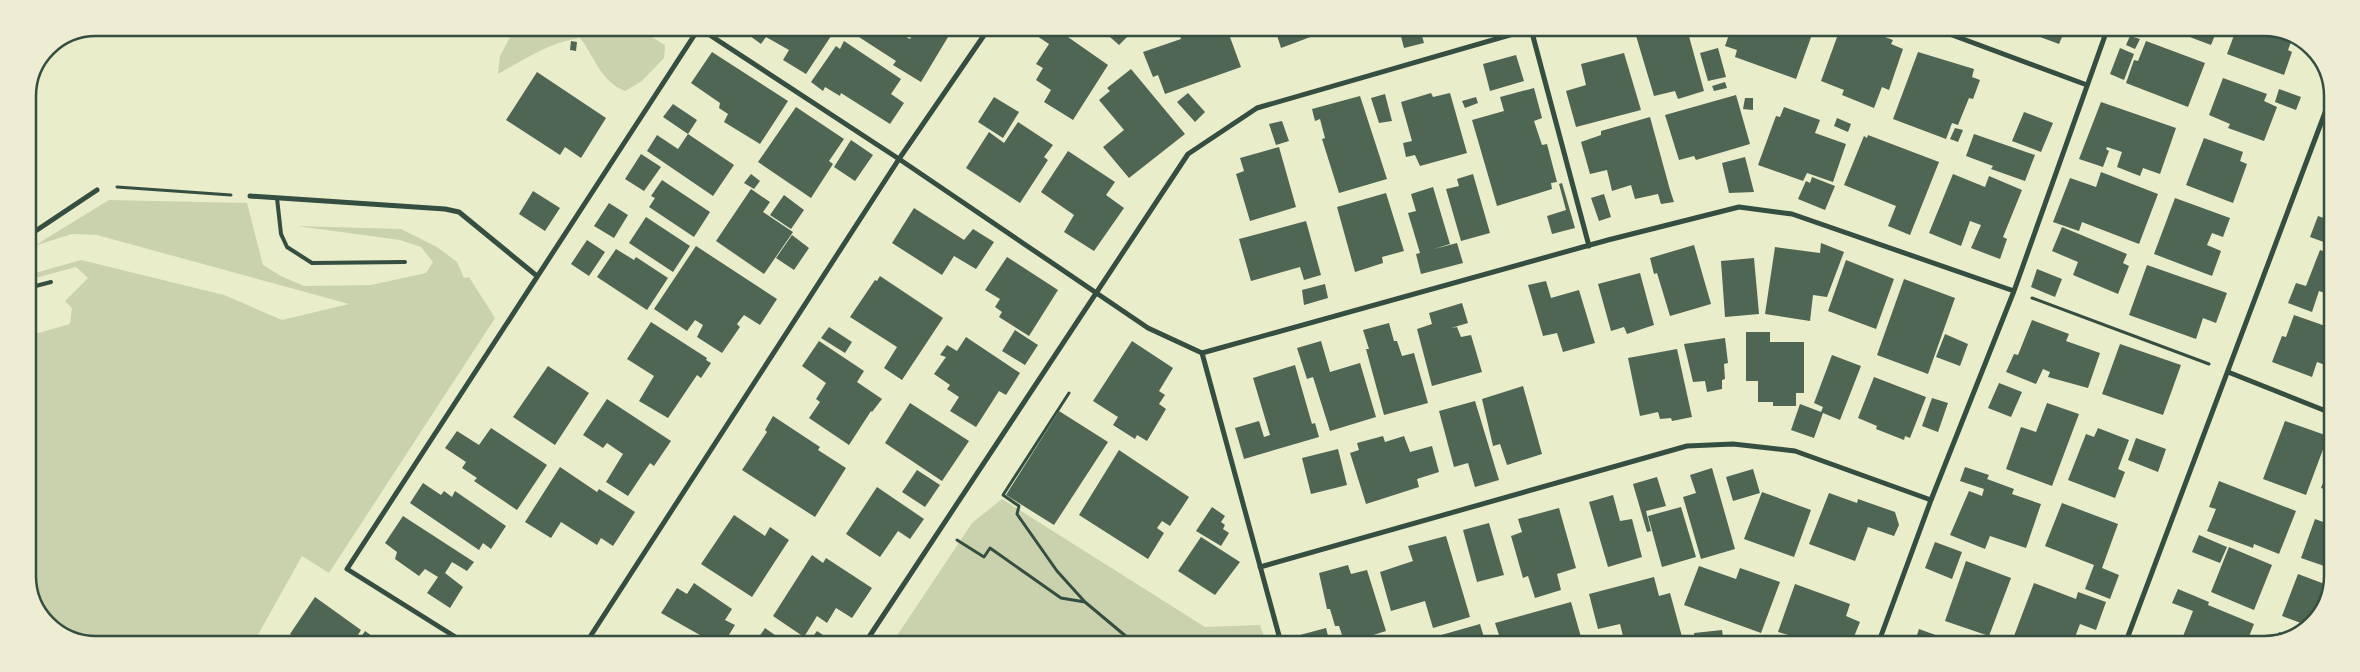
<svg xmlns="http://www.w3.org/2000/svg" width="2360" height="672" font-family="'Playfair Display',serif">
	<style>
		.green { fill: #cad2ad }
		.building { fill: #4f6655 }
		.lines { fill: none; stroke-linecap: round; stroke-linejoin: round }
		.path { stroke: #344e41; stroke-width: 3 }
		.service { stroke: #344e41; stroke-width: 4 }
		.minor { stroke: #344e41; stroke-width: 5 }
		.rim { fill: none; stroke: #344e41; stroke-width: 2.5 }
	</style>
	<rect width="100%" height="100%" fill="#e9edc9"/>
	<path class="green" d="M515,28H637L665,45L664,58L642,81L625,91C600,81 595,57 580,38C547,43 526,59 498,74L500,56Z
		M109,200L247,203L263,265L281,276L304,286L371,285L426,273L433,262L421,247L400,240L297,226L401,229L437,247L457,262L464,278L469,277L495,318L329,573L302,556L254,642H79L44,621L28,581V336L70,324L72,308L65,301L88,278L76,267L28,280V275L81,260L224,295L282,320L349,304L97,235L72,234L34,246Z
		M1002,499L1205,627L1260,625L1266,643H892L972,523Z"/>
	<path class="building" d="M739,28H826L833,33L806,74L783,60L789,50L766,37L761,44Z
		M845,28H907L903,35L910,39L917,28H946L951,32L921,82L893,65L896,61Z
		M1025,28H1055L1108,65L1073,120L1044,102L1051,90L1036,80L1043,68L1036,64L1049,44Z
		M1101,29H1140L1134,35L1131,33L1119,45Z
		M1178,29H1227L1241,67L1165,94L1158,75L1153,77L1143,52L1181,39Z
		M1275,29H1317L1311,31L1313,36L1281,48Z
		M1399,29H1420L1424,43L1404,48Z
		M1634,29H1663L1664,32L1687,29L1704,91L1678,99L1675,91L1654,96Z
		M1731,29H1814L1796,79L1735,57L1737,50L1725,46Z
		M1840,29H1864L1893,40L1891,44L1903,49L1889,90L1882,87L1874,108L1842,95L1844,90L1821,81Z
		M2033,30H2065L2059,44L2032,34Z
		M2171,30H2217L2211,45Z
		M2236,30H2281L2293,37L2288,50L2292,52L2284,75L2227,54Z
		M2130,36L2140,39L2135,49L2126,45Z
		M571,41L577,42L576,51L570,50Z
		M844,41L901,79L891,94L904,103L890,124L841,93L840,96L825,87L823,91L811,82L836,46L840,49Z
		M2146,41L2205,63L2188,107L2126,83L2134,60L2138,61Z
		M1718,48L1726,77L1708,81L1700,53Z
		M2120,48L2134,54L2124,80L2110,74Z
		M712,52L788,101L760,144L724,122L728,114L719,108L720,103L691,83Z
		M1918,52L1974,69L1972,77L1980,80L1973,99L1969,98L1958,125L1952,123L1946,139L1893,119Z
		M1624,53L1641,110L1576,127L1566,91L1586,85L1581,64Z
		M1516,55L1524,81L1490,91L1483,64Z
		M1131,69L1185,134L1129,178L1103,147L1124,130L1099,100L1110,91L1107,88Z
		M537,72L606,118L581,158L565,147L560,155L506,120Z
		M2223,78L2267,94L2264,101L2277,107L2264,141L2228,128L2230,124L2209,115Z
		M1725,82L1727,88L1714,91L1712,86Z
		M1534,88L1542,118L1534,121L1542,145L1547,144L1557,182L1551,183L1552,189L1497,206L1472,120L1504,111L1500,97Z
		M2279,89L2301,97L2296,110L2275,102Z
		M1188,93L1205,112L1195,122L1177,102Z
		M1431,93L1433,97L1450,93L1467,153L1420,166L1415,155L1406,157L1403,143L1412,141L1401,102Z
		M1385,94L1392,121L1379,123L1371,98Z
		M1736,95L1750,144L1696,160L1694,156L1679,160L1665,115Z
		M1360,96L1387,179L1339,193L1322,139L1325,138L1320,119L1315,121L1312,109Z
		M994,97L1019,112L1003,138L978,122Z
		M1476,97L1478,103L1465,108L1462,101Z
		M1745,98H1753V110L1743,109Z
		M2101,102L2176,128L2160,174L2143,168L2140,176L2117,167L2122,152L2107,147L2106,149L2109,151L2103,167L2079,159Z
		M673,104L697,120L688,134L663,117Z
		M796,107L844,139L829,161L833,164L811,198L758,162Z
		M1784,107L1820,120L1815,133L1846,144L1833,182L1807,173L1803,181L1758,165L1776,116L1780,117Z
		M2024,112L2053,123L2041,152L2012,141Z
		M1650,117L1670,190L1674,202L1661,204L1658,194L1635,199L1631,185L1612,191L1607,170L1590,174L1581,142L1601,135V131Z
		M1837,118L1851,124L1848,132L1834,126Z
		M1282,121L1289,141L1276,145L1269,124Z
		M1018,122L1053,145L1044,157L1048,160L1020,203L966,168L989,132L1004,143Z
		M1955,128L1963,130L1958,142L1950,139Z
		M688,134L734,165L713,196L647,151L657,135L678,149Z
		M1974,134L2035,155L2025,181L1991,169L1993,166L1966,156Z
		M1868,135L1939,162L1910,235L1888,226L1896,206L1844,185L1864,136L1867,138Z
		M2204,138L2243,152L2240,161L2247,164L2233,203L2186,185Z
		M851,140L873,155L855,181L834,167Z
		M1279,147L1296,207L1250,221L1236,174L1244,171L1240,158Z
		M1068,151L1115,182L1106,195L1124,208L1094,251L1064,232L1074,215L1041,192Z
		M641,154L661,167L644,191L625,179Z
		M1745,157L1754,192L1729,193L1722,163Z
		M2101,172L2158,194L2139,244L2082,222L2079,231L2053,222L2070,178L2096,187Z
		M751,174L760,181L754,189L744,183Z
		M1473,174L1490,233L1461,241L1446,189L1459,186L1457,179Z
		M1953,174L1985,187L1989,176L2022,190L2003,237L2007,239L2000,259L1971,248L1981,225L1970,221L1961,246L1929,233Z
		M1812,177L1835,186L1825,210L1798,199L1806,181L1810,183Z
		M662,180L710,212L694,237L649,207L655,198L651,196Z
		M1562,183L1575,228L1552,234L1547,216L1566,210L1559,184Z
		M1433,187L1450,244L1434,249L1457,243L1463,263L1421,274L1416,254L1420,253L1408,213L1416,211L1411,194Z
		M751,189L770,202L763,212L793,232L764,274L716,241Z
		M533,191L560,208L545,231L519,214Z
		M1386,193L1404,251L1382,257L1383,263L1355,272L1337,207Z
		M1604,194L1611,217L1599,221L1591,198Z
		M784,195L804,210L791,229L770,215Z
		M2175,198L2230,218L2223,237L2212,233L2207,245L2221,251L2212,276L2154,254Z
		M609,203L628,215L614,238L594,226Z
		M914,208L964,240L973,229L994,242L976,269L954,256L942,275L892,243Z
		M2318,216L2332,221V245L2310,237Z
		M646,217L690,246L673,272L629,243Z
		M1306,221L1321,275L1304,280L1300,267L1251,281L1239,239Z
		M2062,227L2127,254L2123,263L2129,266L2118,294L2073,275L2078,262L2052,251Z
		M792,235L809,248L794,270L776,258Z
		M587,240L605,252L589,276L571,264Z
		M1821,243L1844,252L1827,297L1813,295L1810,321L1765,314L1775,247L1820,253Z
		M1694,245L1711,304L1670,316L1657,273L1654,274L1650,258Z
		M696,246L777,299L760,325L744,315L737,324L740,327L722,353L697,337L703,325L695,320L687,331L654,309Z
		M616,249L634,260L636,257L668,278L647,310L597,277Z
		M2320,250L2332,254L2331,295L2319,291L2312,312L2288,303L2296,283L2306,286Z
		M1007,257L1058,290L1029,336L999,317L1002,312L995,307L1000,299L985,290Z
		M1754,258L1759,314L1725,317L1721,261Z
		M1846,260L1894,279L1876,329L1828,311Z
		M2147,265L2227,293L2216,323L2203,318L2196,339L2129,315Z
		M2037,269L2062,279L2055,297L2031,287Z
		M1640,273L1654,325L1627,334L1624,327L1611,331L1598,284Z
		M880,276L943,318L902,380L884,368L897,347L850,317L875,280L877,281Z
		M1904,279L1955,298L1928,374L1877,355Z
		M1546,281L1551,298L1579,290L1595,343L1563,352L1557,333L1543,336L1528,285Z
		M1325,284L1328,298L1304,305L1302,290Z
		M1462,303L1468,323L1451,328L1457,327L1461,337L1471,335L1482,372L1432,386L1417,329L1432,324L1429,313Z
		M2294,315L2331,328V367L2317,362L2312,377L2272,362L2282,336L2286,337Z
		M2032,320L2069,334L2066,341L2100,353L2088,388L2048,377L2050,372L2043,369L2036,384L2006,372L2014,354L2018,355Z
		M651,322L707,358L706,360L711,363L701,378L697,375L668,418L639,401L654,376L627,359Z
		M1389,323L1394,341H1397L1402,356L1414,353L1428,403L1384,415L1366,349H1369L1363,330Z
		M829,327L852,342L845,353L821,338Z
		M1015,330L1038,345L1025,365L1002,351Z
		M1746,332H1770V342H1804V393H1796V406H1773V402H1758V381H1746Z
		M1945,334L1968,344L1960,366L1936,357Z
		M966,337L1020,373L1006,395L999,391L976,427L950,411L959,397L947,389L950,385L934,374L946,357L940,355L947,345L957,351Z
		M1725,338L1728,363L1724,364L1725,379L1722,380V389L1707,392L1705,381L1693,382L1684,344Z
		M819,341L864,371L857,382L882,399L872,412L871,411L849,445L809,418L820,402L816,399L826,383L802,366Z
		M1132,341L1173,368L1159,391L1165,395L1159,404L1166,409L1147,441L1137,435L1135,439L1113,425L1118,417L1093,401Z
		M1321,341L1330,372L1360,363L1376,417L1330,431L1313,377L1307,379L1297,348Z
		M2120,344L2181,365L2163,415L2102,394Z
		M1677,349L1692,417L1672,421L1671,418L1660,419L1658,412L1640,416L1628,358Z
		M1832,355L1861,366L1840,420L1823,413L1814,438L1791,430L1800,404L1821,412L1823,407L1814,403Z
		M1295,365L1312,424L1315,423L1319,437L1244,459L1235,428L1259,421L1264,437L1270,435L1253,378Z
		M548,366L589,393L555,445L513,417Z
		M1874,377L1926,397L1910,438L1905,436L1904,440L1876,429L1877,426L1858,418Z
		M1999,383L2022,392L2011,417L1988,408Z
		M1523,386L1542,454L1507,465L1500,444L1493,446L1482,399Z
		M1932,398L1948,403L1938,432L1922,426Z
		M607,399L671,441L654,466L650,463L628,496L606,482L623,454L607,443L603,448L583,435Z
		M1475,401L1499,480L1475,487L1468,463L1454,467L1439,411Z
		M910,403L969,441L942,481L885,443Z
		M2047,403L2079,414L2052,486L2006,469L2021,427L2036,432Z
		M1059,411L1108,442L1054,525L1006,495Z
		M773,416L820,447L818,450L846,468L815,517L742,470L767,432L765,430Z
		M2285,421L2328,436L2306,495L2263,479Z
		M491,428L547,465L517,510L474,481L477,478L462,468L466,462L445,448L457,431L479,445Z
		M2098,428L2129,440L2118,469L2125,472L2115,498L2068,480L2086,434L2094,437Z
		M1383,436L1385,442L1404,436L1410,452L1432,446L1439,472L1417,479L1419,487L1366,504L1350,453L1359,450L1357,443Z
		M2136,438L2166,449L2158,472L2128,460Z
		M1338,449L1347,485L1311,494L1302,458Z
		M1119,450L1189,497L1170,526L1162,521L1157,528L1164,533L1148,559L1079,515Z
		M2331,463V491L2321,488Z
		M560,467L597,492L599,489L635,512L613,546L601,538L597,545L561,522L551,538L525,522Z
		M1965,467L1989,475L1987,479L2014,489L2012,494L2041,504L2026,548L1990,536L1985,549L1950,535L1969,491L1982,496L1984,489L1960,481Z
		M1712,468L1735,549L1701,559L1683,497L1696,493L1690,475Z
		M1753,469L1760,493L1733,501L1726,477Z
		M917,470L940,485L925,507L902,492Z
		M1657,477L1666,506L1646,511L1651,531L1647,532L1633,484Z
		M2219,481L2296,511L2279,554L2254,544L2253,548L2207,531L2216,509L2209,507Z
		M423,483L441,495L444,491L452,497L455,491L506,526L491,549L483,543L479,550L410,503Z
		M877,487L924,519L910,539L898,531L880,557L846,534Z
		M1762,492L1811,510L1794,557L1744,539Z
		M1829,493L1857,503L1858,499L1895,512L1899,525L1894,536L1868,527L1855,561L1809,544Z
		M1613,495L1620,521L1632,519L1642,557L1608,567L1589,502Z
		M2062,503L2118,524L2102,568L2119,575L2110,599L2085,589L2094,565L2045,546Z
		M1212,507L1225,516L1221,522L1225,525L1223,529L1229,533L1221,546L1196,531Z
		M1681,507L1696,557L1662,567L1648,516Z
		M1559,508L1576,568L1557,574L1561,590L1535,598L1528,576L1523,578L1511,536L1522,532L1518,519Z
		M734,515L765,536L770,527L789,540L752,597L701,564Z
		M403,516L474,562L467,571L452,562L445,573L463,587L450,608L427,593L438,577L425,569L419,576L395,559L397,552L385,543Z
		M2315,519L2331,525L2330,568L2301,558Z
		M1489,523L1504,575L1477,582L1463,530Z
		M2199,535L2227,547L2220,563L2192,552Z
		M1446,536L1470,617L1433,628L1425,601L1391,611L1380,572L1413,561L1408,546Z
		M1201,537L1240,562L1215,595L1178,571Z
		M1935,542L1962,552L1952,579L1925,568Z
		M2229,547L2272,565L2254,610L2211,592Z
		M812,555L823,563L826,558L872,588L852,618L836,608L827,623L817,616L804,637L773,616Z
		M1966,561L2011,578L1989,636L1945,621Z
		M1348,565L1351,574L1367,570L1386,631L1345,644L1339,626H1335L1330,609H1327L1319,573Z
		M1699,566L1736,579L1740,568L1780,582L1761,633L1684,605Z
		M2298,574L2330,586V593L2309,626L2282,616Z
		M1654,577L1659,596L1670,593L1684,644H1625L1620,624L1598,629L1589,594Z
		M694,583L732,609L725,620L735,625L724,643H714L661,613L677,588L687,594Z
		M2034,583L2076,599L2078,592L2106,602L2096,630L2080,624L2075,637L2078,639L2075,644H2011Z
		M1795,584L1850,604L1846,616L1860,622L1851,644H1819L1778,632Z
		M2178,589L2209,602L2208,605L2254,624L2246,644H2180L2193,611L2172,603Z
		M315,597L361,630L353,643L302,642L290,634Z
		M1571,602L1583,644H1502L1495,623Z
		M1480,624L1486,644H1413V643Z
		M765,628L786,643H755Z
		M1326,628L1330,644L1302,643L1300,635Z
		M1919,629L1960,644H1914Z
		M1722,630L1724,644H1696L1694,633Z
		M365,631L382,643H357Z
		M817,631L835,643H808Z
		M2279,632L2289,636L2276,641Z
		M427,636L437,643H423Z
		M1775,636L1796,644H1771Z"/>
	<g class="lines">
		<path class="path" d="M117,187L231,195
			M2032,298L2209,364
			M1069,393L1003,495L1019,506L1017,514L1057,571L1085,602
			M957,540L984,557L990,548L1061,598L1085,602L1134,643"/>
		<path class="service" d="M277,198L281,234L287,247L312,263L405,262
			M28,288L51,282"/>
		<path class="minor" d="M699,28L899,159L1148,328L1202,353L1608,240L1739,207L1792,214L2014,291
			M1531,29L1589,246
			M1936,29L2087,85
			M250,196L445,209L459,212L537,276
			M28,236L97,190
			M1202,353L1281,643
			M2228,372L2331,413
			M1260,567L1687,446L1733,444L1795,451L1931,500
			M465,643L347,569L699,28
			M586,643L899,159L989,28
			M865,643L1188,154L1257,108L1531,29
			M1878,644L1931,500L2014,291L2107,30
			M2125,644L2332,94"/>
	</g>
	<path d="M0 0H2360V672H0ZM96 36H2264A60 60 0 0 1 2324 96V576A60 60 0 0 1 2264 636H96A60 60 0 0 1 36 576V96A60 60 0 0 1 96 36Z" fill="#eeecd3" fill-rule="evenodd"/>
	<path class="rim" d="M96 36H2264A60 60 0 0 1 2324 96V576A60 60 0 0 1 2264 636H96A60 60 0 0 1 36 576V96A60 60 0 0 1 96 36Z"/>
</svg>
